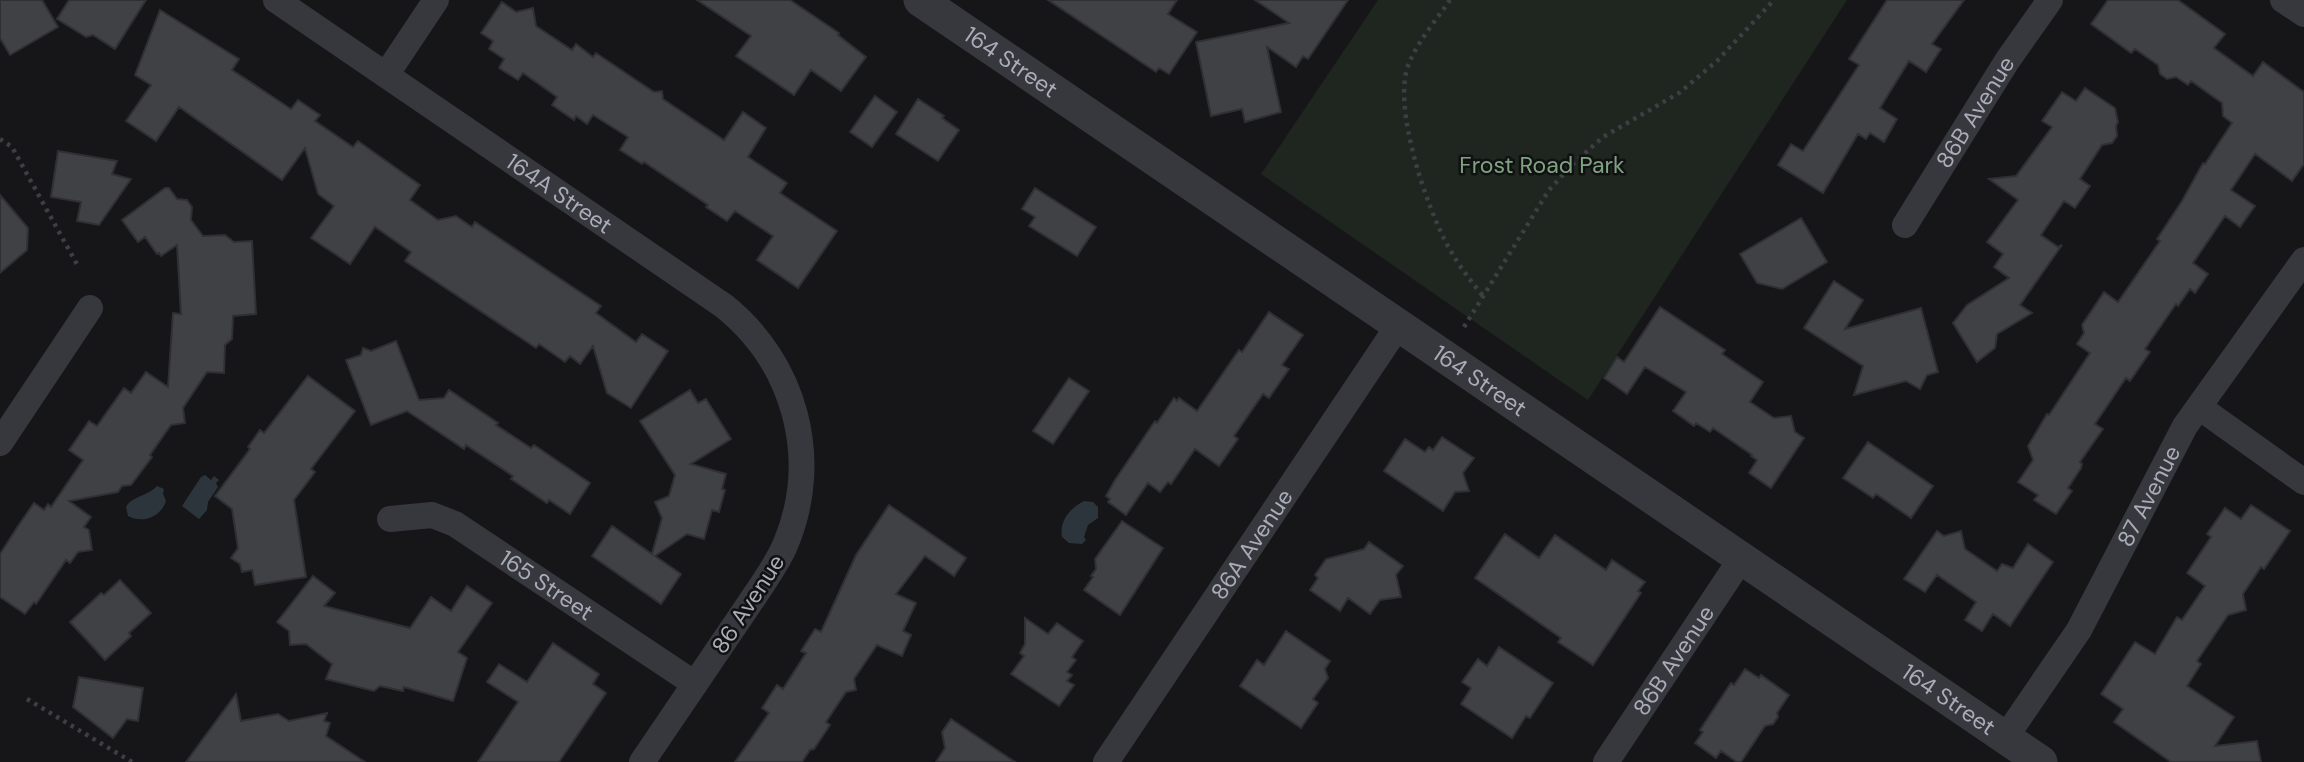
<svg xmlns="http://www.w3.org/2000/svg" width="2304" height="762" font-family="'DM Sans',sans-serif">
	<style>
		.green { fill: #1e261f }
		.water { fill: #2c353c }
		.building { fill: #404145; stroke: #303034; stroke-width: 2 }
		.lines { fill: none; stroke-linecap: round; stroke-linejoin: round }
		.path { stroke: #3d3f44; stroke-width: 4.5; stroke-dasharray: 3.5 5; stroke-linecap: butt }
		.minor { stroke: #37383d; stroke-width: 26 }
		.tertiary { stroke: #37383d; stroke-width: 33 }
		.labels { text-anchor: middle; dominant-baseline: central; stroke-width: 5; stroke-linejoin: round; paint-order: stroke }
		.street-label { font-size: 23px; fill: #a8adb8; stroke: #111113 }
		.park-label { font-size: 23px; fill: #7fa381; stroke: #111113 }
	</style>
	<rect width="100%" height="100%" fill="#161618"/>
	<path class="green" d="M1378,0H1847L1588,400L1261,174Z"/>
	<path class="water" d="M205,475L211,480L214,476L219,480L216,483L218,487L208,502L207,510L199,519L182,506L201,477Z
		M157,486L164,489L163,494L166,501C161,517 143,524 128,516L126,507C132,496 148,496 157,486Z
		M1084,501L1093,502L1098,507V518L1088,525L1084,537L1086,540L1082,544L1069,543L1062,537C1059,521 1070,508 1084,501Z"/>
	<path class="building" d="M0,0H42L58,27L10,55L0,38Z
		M69,0H146L115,49L93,35L86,37L57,19Z
		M697,0H790L839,33L838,35L866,57L841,91L811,70L794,95L736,56L751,36Z
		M1048,0H1177L1168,14L1197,32L1169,74L1159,68L1156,72Z
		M1255,0H1348L1308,59L1303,56L1296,67L1267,47L1281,112L1245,122L1242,109L1211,116L1196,42L1289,23Z
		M1887,0H1964L1932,44L1941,49L1926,72L1909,61L1880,108L1897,119L1884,142L1870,133L1866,139L1858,134L1823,193L1778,165L1791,144L1803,151L1859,65L1849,59Z
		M2108,0H2178L2225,34L2214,48L2253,76L2263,62L2304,92V164L2292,181L2255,154L2231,190L2255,206L2240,227L2225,216L2193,263L2208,274L2195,293L2190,289L2178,306L2176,304L2145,349L2150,352L2130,381L2126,378L2095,424L2103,429L2080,462L2082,464L2081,468L2068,488L2072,491L2056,514L2034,500L2038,495L2018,482L2033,460L2028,446L2047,414L2049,415L2090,353L2077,344L2084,333L2082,325L2104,292L2118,302L2160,241L2157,239L2182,201L2203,163L2205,164L2232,123L2223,116L2222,103L2191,81L2188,85L2176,77L2167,79L2160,74L2158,65L2135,49L2131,53L2091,24Z
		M502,2L516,12L533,8L536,26L572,50L576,44L593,57L596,53L654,92L662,91L663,99L724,140L743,112L766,128L748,157L787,183L780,193L837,231L798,288L757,260L773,236L735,211L727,221L706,207L708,205L644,162L642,164L620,150L628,137L593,115L587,124L576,116L574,120L552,105L557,97L523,73L518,80L499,68L504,59L489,49L493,41L481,33Z
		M160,10L239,59L232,70L273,97L291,109L298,100L320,115L315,121L353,147L358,141L420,185L410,200L438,220L456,216L472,227L475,222L601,306L596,313L636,342L642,334L668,351L631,408L607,393L593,346L580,364L570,356L565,362L539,344L536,348L405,261L411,252L375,227L350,264L311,238L334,206L318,194L305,148L282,180L179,107L156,141L126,121L151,85L135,75Z
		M2085,88L2115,108L2118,122L2116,126L2117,136L2112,143L2102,145L2080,179L2090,186L2075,208L2064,201L2041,235L2058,247L2062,245L2020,305L2032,313L1997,334L1995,348L1977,362L1953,323L1967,305L2009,278L1994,267L2003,254L1987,242L2018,200L1989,179L2016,176L2052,127L2042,121L2062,92L2076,101Z
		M875,96L897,112L872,147L850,132Z
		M918,99L944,116L942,118L959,130L938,161L896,134Z
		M58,151L117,161L112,174L131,179L99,225L77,221L81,202L51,197Z
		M165,188H169L177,199L187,200L192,207L191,220L203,236L225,235L234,242L252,241L256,314L233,316L232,339L225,345L224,373L207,372L183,408L185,423L171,425L150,455L152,457L131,485L122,486L118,492L69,501L91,517L84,527L89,530L92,550L78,552L70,563L66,560L36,604L34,602L25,614L0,597V554L18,526L34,503L44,510L48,504L51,507L83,460L69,450L89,421L97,426L124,388L131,393L146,372L168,387L173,313L181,314L177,245L161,256L159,253L157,254L145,237L138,242L122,220Z
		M1035,188L1096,227L1077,256L1029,226L1035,217L1022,209Z
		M0,195L28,228L27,250L0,273Z
		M1801,218L1827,262L1782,289L1757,283L1740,254Z
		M1834,281L1863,300L1845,329L1921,308L1938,372L1927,375L1920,389L1906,381L1854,395L1863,366L1804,328Z
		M1660,307L1725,350L1722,354L1763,382L1750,402L1774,418L1791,416L1795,432L1804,438L1771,488L1749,473L1757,460L1751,456L1752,455L1713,428L1710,432L1696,423L1694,426L1673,411L1686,392L1645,367L1627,394L1604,378L1617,357L1624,362Z
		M1269,312L1303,335L1282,365L1289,369L1269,398L1263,394L1234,436L1238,439L1219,466L1195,449L1171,484L1168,482L1160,492L1148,483L1126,515L1108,502L1110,499L1106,496L1115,480L1155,421L1157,423L1174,398L1177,401L1179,398L1197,411L1239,350L1242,352Z
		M396,341L419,400L444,398L449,390L498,423L496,425L531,448L534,445L590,483L570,514L549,500L547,503L511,479L513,476L466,445L464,449L407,411L371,425L346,360L361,355L363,348L371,351Z
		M308,376L355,411L311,469L315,472L294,500L306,577L255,585L252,570L242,572L240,564L231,558L238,548L232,509L215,496L250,449L248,447L260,430L264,433Z
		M1069,378L1089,391L1053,444L1033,431Z
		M690,390L698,403L706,399L731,439L691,464L726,474L722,489L725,490L719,512L712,510L704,539L687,534L655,556L681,574L661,604L592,556L612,526L652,554L662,518L655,502L669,496L675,475L640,421Z
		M1442,437L1474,458L1463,473L1469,491L1455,492L1443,511L1384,471L1405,439L1425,452L1429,447L1433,450Z
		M1868,442L1933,486L1911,518L1876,494L1873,498L1843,478Z
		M889,505L966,558L954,576L925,556L896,594L916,603L903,631L911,635L902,656L877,645L854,679L856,690L846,692L826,722L830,725L814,749L810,750L802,762H735L769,713L762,708L777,685L783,689L806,653L801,651L815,629L821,632L856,555Z
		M2251,505L2290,531L2264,569L2261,567L2243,594L2246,610L2228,615L2197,661L2201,664L2187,686L2234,717L2215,746L2257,741L2261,762H2171L2114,722L2123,709L2101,694L2135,642L2155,654L2177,617L2182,620L2205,586L2187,573L2211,537L2207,534L2225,508L2241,519Z
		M1122,521L1163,548L1120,615L1084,590L1093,577L1091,576L1096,569L1095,559Z
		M1937,531L1944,536L1961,531L1965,549L1997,571L2002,564L2013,568L2028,544L2053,562L2010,626L1993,614L1982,631L1965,620L1976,602L1937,575L1925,592L1904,579Z
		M1505,534L1539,558L1555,535L1606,570L1612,560L1645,582L1638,591L1641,593L1593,665L1558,642L1561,638L1475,578Z
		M1369,542L1403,566L1396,575L1401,597L1380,600L1370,614L1348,598L1340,611L1310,590L1318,578L1315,575L1326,559L1364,549Z
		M313,576L335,593L324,606L410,628L431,597L451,611L467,586L492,603L458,652L467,658L453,701L404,687L403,691L380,686L374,691L326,679L332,664L306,644L290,645L289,631L277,622Z
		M120,580L151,613L129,633L131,636L105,660L70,622L101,593L104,595Z
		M1025,618L1048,634L1057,623L1083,641L1072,657L1076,660L1067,672L1072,675L1067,681L1074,685L1059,706L1011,674L1024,656L1020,653L1025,644Z
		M1286,631L1330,661L1325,669L1328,678L1313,699L1318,703L1301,728L1240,686L1257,660L1264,665Z
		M553,643L599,674L593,684L606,693L559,762H478L518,702L487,682L499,664L527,682Z
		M1499,647L1553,683L1530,718L1526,716L1512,738L1461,704L1471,688L1462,682L1478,659L1487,666Z
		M1745,669L1759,678L1761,675L1789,695L1777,713L1778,717L1773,724L1765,726L1741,762H1737L1721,751L1716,758L1695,743L1703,732L1700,730L1731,683L1734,685Z
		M79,677L143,688L138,721L127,719L113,738L73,707Z
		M236,694L241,721L278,714L289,721L327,713L324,721L330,723L326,736L365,762H186Z
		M951,719L1015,762H936L945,748L942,732Z"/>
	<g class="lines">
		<path class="path" d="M1450,0C1436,20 1419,40 1409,63C1391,105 1427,209 1449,248C1459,266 1470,280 1483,296
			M0,139L12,147L79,268
			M1464,327L1549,190L1573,164L1603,137L1679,93L1717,61L1774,0
			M27,699L132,762"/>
		<g class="minor">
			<path id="s1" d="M276,0L724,306C795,363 821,458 786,543C780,558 771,571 762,585L642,762"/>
			<path d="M2283,0L2304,14"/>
			<path d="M386,75L436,0"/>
			<path id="s2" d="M1905,225L2007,61L2050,0"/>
			<path d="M2199,407L2304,482"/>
			<path d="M0,443L90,308"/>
			<path id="s3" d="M390,519L432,515L455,524L695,684"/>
			<path id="s4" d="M2005,738L2079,630L2185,426L2304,260"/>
			<path id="s5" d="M1106,762L1398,326"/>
			<path id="s6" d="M1606,762L1741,559"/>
		</g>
		<path class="tertiary" id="s7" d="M920,0L2041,762"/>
	</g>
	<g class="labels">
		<g class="street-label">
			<text stroke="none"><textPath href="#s7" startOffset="110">164 Street</textPath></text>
			<text stroke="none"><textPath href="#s2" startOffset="133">86B Avenue</textPath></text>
			<text stroke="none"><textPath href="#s1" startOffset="343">164A Street</textPath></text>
			<text stroke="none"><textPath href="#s7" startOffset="677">164 Street</textPath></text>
			<text stroke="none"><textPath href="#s4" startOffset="282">87 Avenue</textPath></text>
			<text stroke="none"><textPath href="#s5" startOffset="262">86A Avenue</textPath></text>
			<text stroke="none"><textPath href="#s3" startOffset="177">165 Street</textPath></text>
			<text transform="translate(748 604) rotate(-57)">86 Avenue</text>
			<text stroke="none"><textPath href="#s6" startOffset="122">86B Avenue</textPath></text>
			<text stroke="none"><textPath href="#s7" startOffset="1244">164 Street</textPath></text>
		</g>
		<g class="park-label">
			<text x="1542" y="165">Frost Road Park</text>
		</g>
	</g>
</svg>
